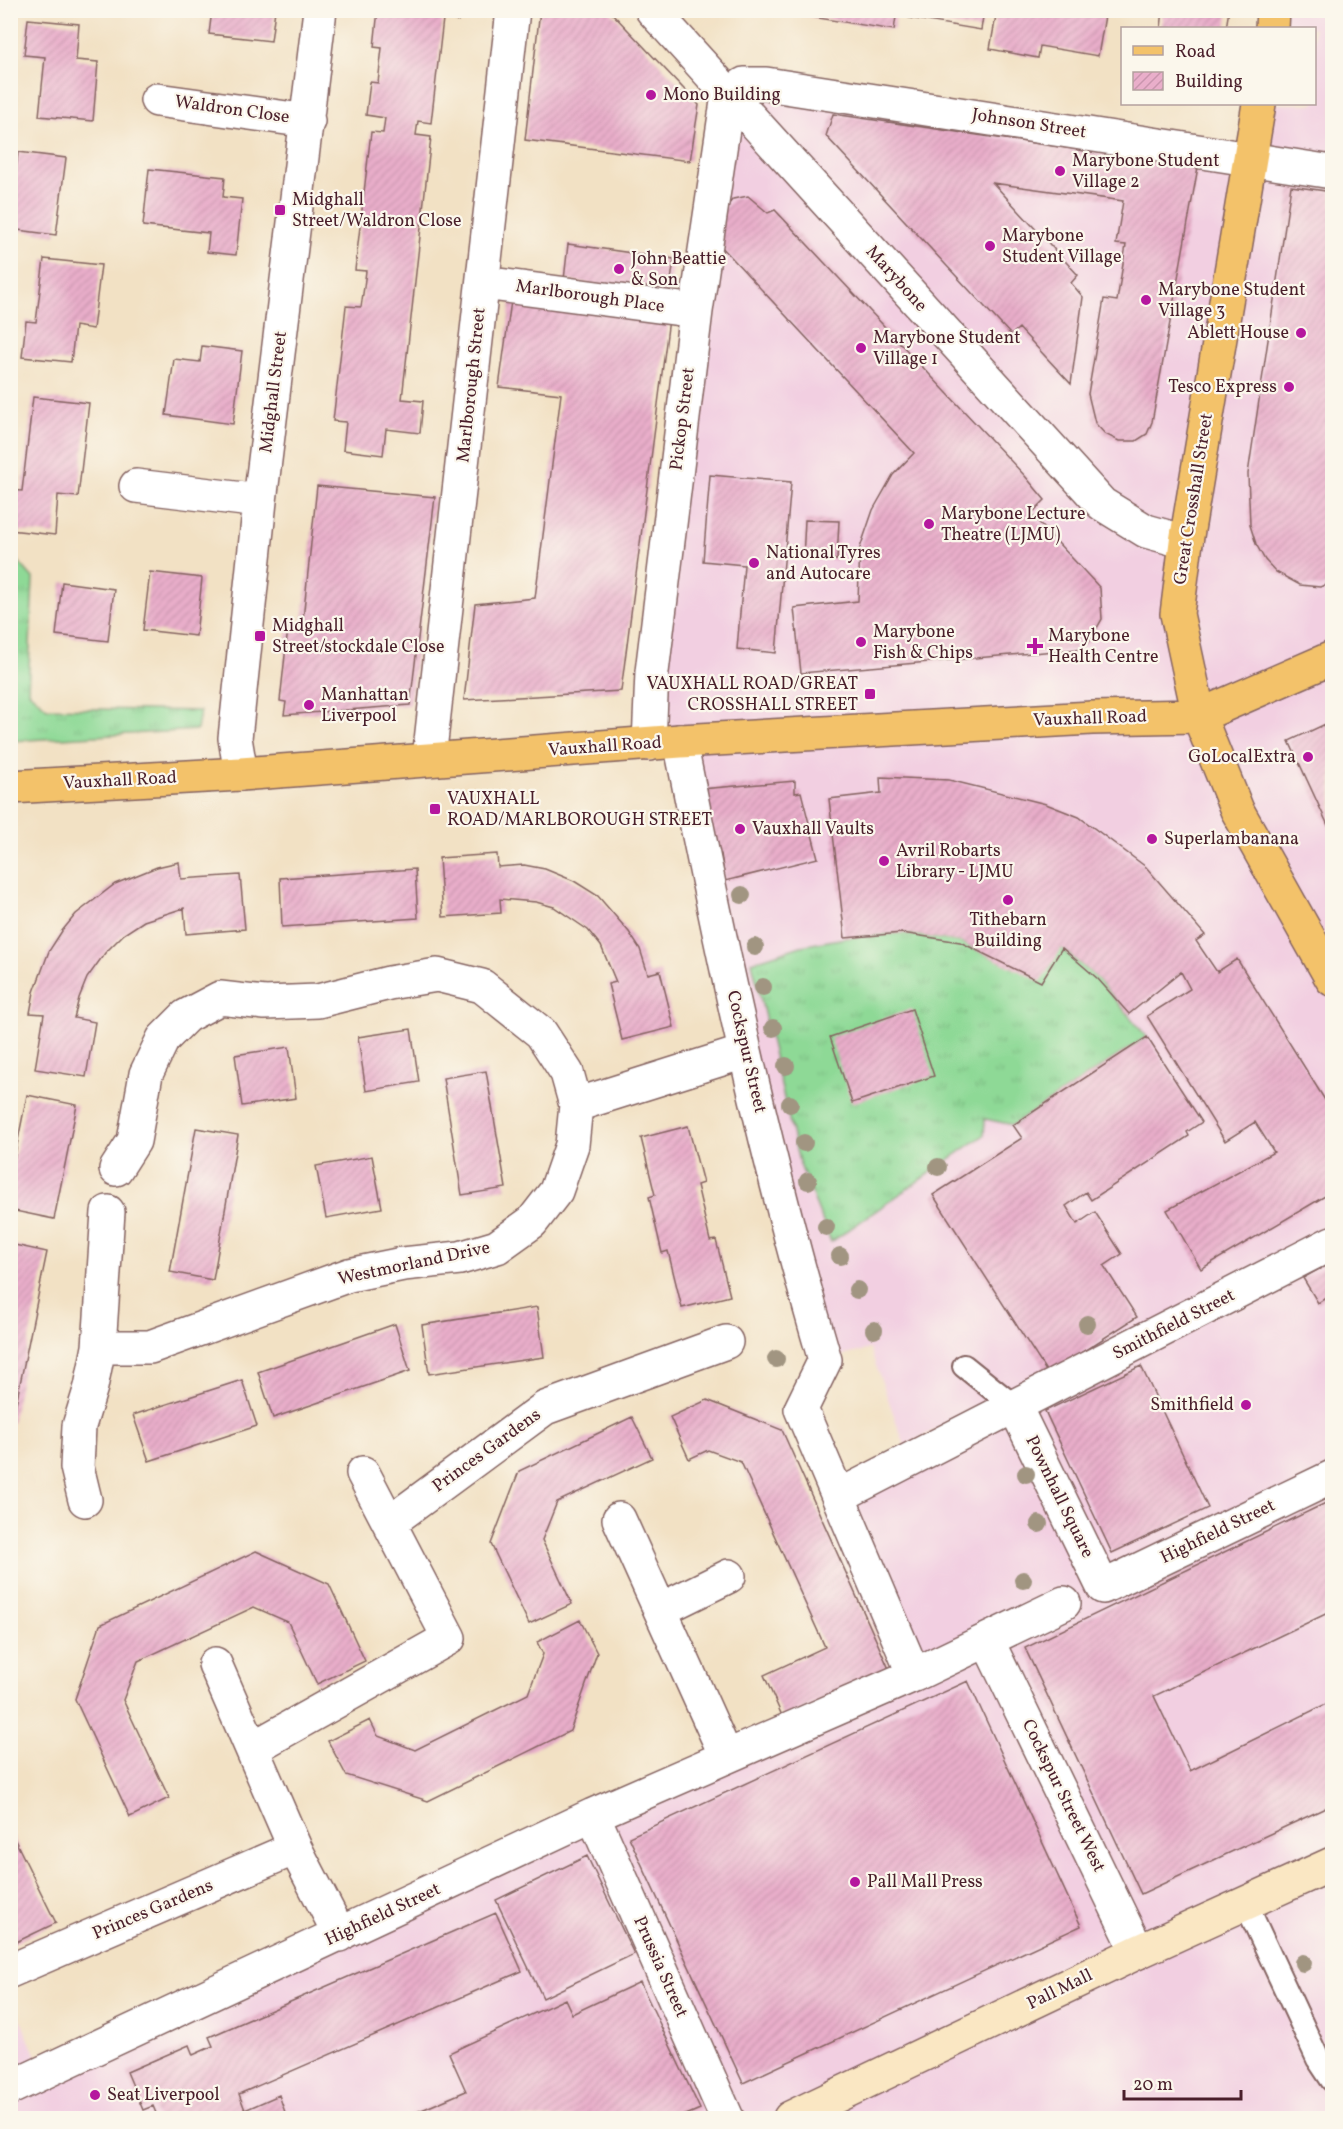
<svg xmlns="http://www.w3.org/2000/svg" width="1343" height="2129" font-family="Vollkorn,serif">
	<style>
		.built { fill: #f2cfe1 }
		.grass { fill: url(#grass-tufts); stroke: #6c7c60; stroke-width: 1.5 }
		.building { fill: url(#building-hatch) }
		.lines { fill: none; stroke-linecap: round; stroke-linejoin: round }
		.lane-casing { stroke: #856361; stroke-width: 26 }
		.street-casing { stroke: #856361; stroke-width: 36 }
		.secondary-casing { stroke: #856361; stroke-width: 36 }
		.primary-casing { stroke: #856361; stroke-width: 36 }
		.lane { stroke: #fff; stroke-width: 22 }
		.street { stroke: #fff; stroke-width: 33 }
		.secondary { stroke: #fae7c3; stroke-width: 33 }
		.primary { stroke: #f3c26a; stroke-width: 33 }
		.tree { fill: #a19581 }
		.poi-dot { fill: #b5179e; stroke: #fbf7ec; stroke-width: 2 }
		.labels { text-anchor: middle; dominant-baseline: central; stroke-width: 4.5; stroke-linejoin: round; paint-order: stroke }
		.poi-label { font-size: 18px; fill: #4a1f2b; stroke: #fbf7ec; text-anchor: start }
		.street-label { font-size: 18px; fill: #4a1f2b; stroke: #fbf7ec }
	</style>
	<defs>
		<pattern id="grass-tufts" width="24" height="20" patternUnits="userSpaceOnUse" patternTransform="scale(1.5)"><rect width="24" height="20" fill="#8ed996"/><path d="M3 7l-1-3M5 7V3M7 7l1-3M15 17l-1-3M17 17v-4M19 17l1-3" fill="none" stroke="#7cba81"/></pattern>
		<pattern id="building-hatch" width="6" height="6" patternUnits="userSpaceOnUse" patternTransform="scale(1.5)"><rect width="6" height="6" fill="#e9aeca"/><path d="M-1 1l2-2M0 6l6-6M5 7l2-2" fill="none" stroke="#c995ae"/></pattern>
	</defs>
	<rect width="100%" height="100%" fill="#fbf7ec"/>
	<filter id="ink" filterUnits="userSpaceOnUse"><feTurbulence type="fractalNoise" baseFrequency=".0167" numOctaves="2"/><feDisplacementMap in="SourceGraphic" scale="12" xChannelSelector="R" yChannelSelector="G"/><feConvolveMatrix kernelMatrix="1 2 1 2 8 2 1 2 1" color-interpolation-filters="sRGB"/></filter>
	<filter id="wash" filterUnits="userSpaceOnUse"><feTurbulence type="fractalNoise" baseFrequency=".008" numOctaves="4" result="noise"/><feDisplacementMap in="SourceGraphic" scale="24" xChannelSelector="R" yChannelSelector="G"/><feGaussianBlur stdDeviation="1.35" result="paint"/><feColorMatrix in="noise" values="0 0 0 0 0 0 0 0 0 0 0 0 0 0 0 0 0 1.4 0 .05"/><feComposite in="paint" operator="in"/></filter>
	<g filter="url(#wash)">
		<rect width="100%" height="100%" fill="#f2e1c4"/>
		<path class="built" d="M1270,11H1332V2118H11L10,1995L38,2061L892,1668L826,1520L1015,1407L999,1395L905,1446L870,1349L825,1360L680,742L649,744L728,95L1248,158L1256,104H1314V28H1268Z"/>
		<path class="grass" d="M11,553L33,578L28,691L47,708L200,711L197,730L11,741Z
			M902,933L960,942L1006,964L1062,948L1098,979L1147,1037L1013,1125L985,1119L984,1135L831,1242L799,1162L752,962L801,946L845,938Z"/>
		<g id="blocks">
			<path class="building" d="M212,10H275L271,41L209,34Z
				M378,10H459L458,21L443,19L431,123L418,121L416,135L431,137L402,399L423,401L420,433L386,429L383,455L343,450L346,422L333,421L346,306L361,307L364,287L366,271L355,270L371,132L383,133L385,118L366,115L370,82L378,83L382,48L374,47Z
				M540,10H609L699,105L690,161L525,140Z
				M800,10H897L894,30L799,15Z
				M910,10H984L981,30L909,18Z
				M997,10H1106L1098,56L1040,46L1038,58L990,49Z
				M1163,10H1229L1226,28H1161Z
				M28,19L79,24L76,60L98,62L93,121L39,116L45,57L24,55Z
				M833,114L1198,167L1152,422L1147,434L1136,441H1119L1105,434L1095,423L1088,394L1104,299L1117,301L1126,245L1116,244L1123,201L993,183L1078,275L1071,283L1083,297L1071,384L1019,328L1011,335L826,136Z
				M18,152L66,158L56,235L10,229Z
				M149,169L225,177L223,197L242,199L236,255L207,252L209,233L143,226Z
				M1291,186L1332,192V565L1330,583L1320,587L1300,585L1276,572L1265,560L1256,544L1250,525L1248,474Z
				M748,196L768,213L775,210L1025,476L1045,500L1031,514L1100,588L1102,619L1089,642L1079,649L801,673L794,608L858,601L860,548L873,510L893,475L914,453L719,244L723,211L733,199Z
				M568,244L674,259L669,295L564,280Z
				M44,259L101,265L93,329L75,326L71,362L22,357L26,321L36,322Z
				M511,301L669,319L621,691L464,700L475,604L535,598L561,394L499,387Z
				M202,346L242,351L233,424L166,415L174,359L200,362Z
				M33,397L89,403L78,497L58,495L55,535L10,530V490L22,491Z
				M710,475L791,482L776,653L737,649L744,565L703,561Z
				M317,486L435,497L410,705L284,715L286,702L280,701L288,628L302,629Z
				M805,520L839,521L837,560L803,559Z
				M150,572L202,578L196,636L143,630Z
				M62,582L114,589L108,641L56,635Z
				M1332,721V834L1289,741Z
				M880,777L949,780L1046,804L1079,817L1146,867L1205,935L1196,941L1217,972L1237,959L1325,1100L1332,1112V1192L1201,1269L1167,1210L1274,1152L1255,1122L1225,1141L1147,1016L1190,989L1181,972L1129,1014L1098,979L1062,948L1041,982L960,942L902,933L845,938L829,799L881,793Z
				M795,781V793L801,792L818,858L725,881L721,854L715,855L701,789Z
				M497,854L498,867L524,865L545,869L574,881L598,896L629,932L640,949L648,974L660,971L674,1027L622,1040L608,984L616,982L601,946L588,930L554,907L536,902L500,899L501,913L443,917L439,858Z
				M179,862L181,879L240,875L245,929L186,934L184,908L144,921L124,934L105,953L87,978L79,998L74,1018L95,1022L86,1077L35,1069L44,1014L30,1013L34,992L49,951L62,931L76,914L115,884L157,867Z
				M415,869L418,918L282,927L280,878Z
				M912,1009L934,1076L852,1103L830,1037Z
				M411,1029L419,1082L366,1091L358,1037Z
				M1147,1037L1202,1122L1187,1132L1189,1136L1091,1200L1086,1192L1066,1206L1077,1224L1095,1212L1122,1254L1104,1266L1137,1317L1048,1374L933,1195L1022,1138L1013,1125Z
				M289,1047L296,1098L242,1106L235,1055Z
				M486,1071L506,1188L462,1195L443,1078Z
				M27,1095L77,1105L54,1219L10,1210V1180Z
				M688,1126L703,1183L697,1185L710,1241L716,1240L730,1296L682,1308L668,1251L662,1253L649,1197L655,1195L641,1138Z
				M196,1128L238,1135L213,1280L170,1272Z
				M372,1156L382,1208L326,1218L316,1166Z
				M10,1244L47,1252L12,1423H10Z
				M1332,1262V1294L1318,1303L1303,1278Z
				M537,1307L544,1357L429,1374L422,1325Z
				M395,1324L410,1371L273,1418L258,1372Z
				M1141,1366L1208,1508L1112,1553L1045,1411Z
				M242,1380L257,1426L149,1461L133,1415Z
				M707,1400L782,1430L889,1669L783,1718L764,1675L825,1647L741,1462L708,1450L689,1459L670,1417Z
				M632,1417L652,1458L557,1502L542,1540L572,1604L529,1624L491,1544L519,1471Z
				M1332,1500V1611L1154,1696L1190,1771L1332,1701V1805L1141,1894L1025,1648Z
				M256,1551L329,1584L365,1661L317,1684L288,1622L254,1607L138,1661L123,1700L169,1798L130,1817L75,1699L100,1625Z
				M580,1620L597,1653L570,1731L428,1801L346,1775L328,1741L370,1720L378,1736L415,1750L528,1694L543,1654L537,1642Z
				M968,1681L1081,1926L743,2083L629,1837Z
				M10,1830L56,1923L12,1944L10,1942Z
				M587,1856L634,1954L543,1998L496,1900Z
				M496,1913L522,1971L239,2094L245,2110L279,2095L287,2118H158L153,2106L143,2110L127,2072L189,2045L193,2055L213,2046L209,2037Z
				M640,1982L700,2109L679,2118H403L466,2091L449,2053L565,1999L572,2014Z"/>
		</g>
	</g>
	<g filter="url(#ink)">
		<use href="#blocks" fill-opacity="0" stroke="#856361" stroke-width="1.5"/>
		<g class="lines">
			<g class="lane-casing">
				<path id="lane" d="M964,1366L1015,1407
					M1246,1904L1318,2059L1332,2080"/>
			</g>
			<g class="street-casing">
				<path id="street" d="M652,10L1102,504L1146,531L1186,542
					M728,95L744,84H766L1332,172
					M157,100L308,121
					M483,283L696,311
					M136,486L260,501
					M680,741C721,949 765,1157 825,1360L801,1409L914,1675
					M649,744L652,672L696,311L728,95
					M429,759L513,10
					M241,774L235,738L260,501L320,10
					M116,1169L134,1141L146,1074L163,1039L186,1016L220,998L265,1003L318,1001L389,983L437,975L482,986L541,1033L567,1073L576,1105L744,1052
					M99,1347H150L349,1275L403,1264L460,1258L497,1247L532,1222L556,1191L572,1145L576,1105
					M1015,1407L1103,1587L1332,1477
					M839,1496L1332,1243
					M85,1500L77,1467L79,1426L91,1387L99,1347L108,1212
					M619,1519L726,1756
					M389,1523L545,1408L726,1342
					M660,1610L729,1576
					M987,1640L1138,1952
					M215,1664L295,1848L340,1935
					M253,1748L449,1638L363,1473
					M593,1815L727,2118
					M10,1971L295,1848
					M10,2088L593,1815L914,1675L1064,1603"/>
			</g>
			<g class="secondary-casing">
				<path id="secondary" d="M790,2118L1138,1952L1332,1864"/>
			</g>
			<g class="primary-casing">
				<path id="primary" d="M1272,28L1273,10
					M1259,104L1186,542L1177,614L1199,716L1237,810L1332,979
					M10,787L241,774L680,741L1092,718L1199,716L1332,658"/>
			</g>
			<use href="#lane" class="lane"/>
			<use href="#street" class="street"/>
			<use href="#secondary" class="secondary"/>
			<use href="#primary" class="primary"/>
		</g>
		<g class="tree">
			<circle cx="742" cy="895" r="9"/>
			<circle cx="755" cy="947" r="9"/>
			<circle cx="763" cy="987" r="9"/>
			<circle cx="773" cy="1028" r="9"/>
			<circle cx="786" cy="1066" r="9"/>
			<circle cx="790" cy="1104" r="9"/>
			<circle cx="804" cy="1143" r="9"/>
			<circle cx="938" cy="1167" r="9"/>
			<circle cx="808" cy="1181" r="9"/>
			<circle cx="826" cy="1227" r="9"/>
			<circle cx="840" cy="1256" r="9"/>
			<circle cx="857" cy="1290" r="9"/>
			<circle cx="1087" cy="1324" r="9"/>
			<circle cx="874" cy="1330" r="9"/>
			<circle cx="776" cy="1359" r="9"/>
			<circle cx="1026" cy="1474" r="9"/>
			<circle cx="1039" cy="1524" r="9"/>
			<circle cx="1023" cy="1580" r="9"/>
			<circle cx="1303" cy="1963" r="9"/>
		</g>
	</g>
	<g class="poi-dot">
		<circle cx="651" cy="95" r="6"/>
		<circle cx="1060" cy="171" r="6"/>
		<rect x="274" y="204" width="12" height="12" rx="3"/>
		<circle cx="990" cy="246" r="6"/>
		<circle cx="619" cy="269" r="6"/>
		<circle cx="1146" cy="300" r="6"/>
		<circle cx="1301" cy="333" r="6"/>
		<circle cx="861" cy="348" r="6"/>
		<circle cx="1289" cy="387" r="6"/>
		<circle cx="929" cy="524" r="6"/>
		<circle cx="754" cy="563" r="6"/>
		<rect x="254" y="630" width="12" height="12" rx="3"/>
		<circle cx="861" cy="642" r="6"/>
		<path d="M1032 637h6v6h6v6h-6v6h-6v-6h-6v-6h6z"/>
		<rect x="864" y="688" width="12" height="12" rx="3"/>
		<circle cx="309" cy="705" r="6"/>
		<circle cx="1308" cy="757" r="6"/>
		<rect x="429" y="803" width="12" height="12" rx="3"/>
		<circle cx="740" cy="829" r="6"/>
		<circle cx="1152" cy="839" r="6"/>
		<circle cx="884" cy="861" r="6"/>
		<circle cx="1008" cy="900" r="6"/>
		<circle cx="1246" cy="1405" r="6"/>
		<circle cx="855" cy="1882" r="6"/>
		<circle cx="95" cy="2095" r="6"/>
	</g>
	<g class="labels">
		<g class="poi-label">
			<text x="663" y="95">Mono Building</text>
			<text x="1072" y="161">Marybone Student<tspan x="1072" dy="21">Village 2</tspan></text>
			<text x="292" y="200">Midghall<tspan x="292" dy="21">Street/Waldron Close</tspan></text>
			<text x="1002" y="236">Marybone<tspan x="1002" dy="21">Student Village</tspan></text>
			<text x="631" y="259">John Beattie<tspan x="631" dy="21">&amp; Son</tspan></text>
			<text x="1158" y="290">Marybone Student<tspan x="1158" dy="21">Village 3</tspan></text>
			<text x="1289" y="333" text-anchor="end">Ablett House</text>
			<text x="873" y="338">Marybone Student<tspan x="873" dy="21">Village 1</tspan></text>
			<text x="1277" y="387" text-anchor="end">Tesco Express</text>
			<text x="941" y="514">Marybone Lecture<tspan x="941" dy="21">Theatre (LJMU)</tspan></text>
			<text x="766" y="553">National Tyres<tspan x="766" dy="21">and Autocare</tspan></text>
			<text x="272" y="626">Midghall<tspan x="272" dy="21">Street/stockdale Close</tspan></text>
			<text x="873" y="632">Marybone<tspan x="873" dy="21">Fish &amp; Chips</tspan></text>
			<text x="1048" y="636">Marybone<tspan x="1048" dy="21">Health Centre</tspan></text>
			<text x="858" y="684" text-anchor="end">VAUXHALL ROAD/GREAT<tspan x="858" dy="21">CROSSHALL STREET</tspan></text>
			<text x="321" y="695">Manhattan<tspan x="321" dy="21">Liverpool</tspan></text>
			<text x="1296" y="757" text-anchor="end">GoLocalExtra</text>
			<text x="447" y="799">VAUXHALL<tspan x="447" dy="21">ROAD/MARLBOROUGH STREET</tspan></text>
			<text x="752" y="829">Vauxhall Vaults</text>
			<text x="1164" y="839">Superlambanana</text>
			<text x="896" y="851">Avril Robarts<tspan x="896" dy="21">Library - LJMU</tspan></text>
			<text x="1008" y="920" text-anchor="middle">Tithebarn<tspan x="1008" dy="21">Building</tspan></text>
			<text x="1234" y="1405" text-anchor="end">Smithfield</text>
			<text x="867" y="1882">Pall Mall Press</text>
			<text x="107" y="2095">Seat Liverpool</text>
		</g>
		<g class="street-label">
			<text transform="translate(232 110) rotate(8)">Waldron Close</text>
			<text transform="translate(1029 124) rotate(9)">Johnson Street</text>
			<text transform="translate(896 279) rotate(48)">Marybone</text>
			<text transform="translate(590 297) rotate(8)">Marlborough Place</text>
			<text transform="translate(472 385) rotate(-84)">Marlborough Street</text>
			<text transform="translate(274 392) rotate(-83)">Midghall Street</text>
			<text transform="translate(683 419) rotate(-83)">Pickop Street</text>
			<text transform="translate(1194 499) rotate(-81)">Great Crosshall Street</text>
			<text transform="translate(1090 719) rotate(-2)">Vauxhall Road</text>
			<text transform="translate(605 747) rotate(-4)">Vauxhall Road</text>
			<text transform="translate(120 781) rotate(-3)">Vauxhall Road</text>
			<text transform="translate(746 1052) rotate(77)">Cockspur Street</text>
			<text transform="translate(414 1264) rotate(-12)">Westmorland Drive</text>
			<text transform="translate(1174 1325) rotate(-27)">Smithfield Street</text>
			<text transform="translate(487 1451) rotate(-36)">Princes Gardens</text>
			<text transform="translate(1059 1497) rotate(64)">Pownhall Square</text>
			<text transform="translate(1218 1532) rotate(-26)">Highfield Street</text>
			<text transform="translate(1063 1796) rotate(64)">Cockspur Street West</text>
			<text transform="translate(153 1910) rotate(-23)">Princes Gardens</text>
			<text transform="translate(383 1915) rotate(-25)">Highfield Street</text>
			<text transform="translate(660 1967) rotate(66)">Prussia Street</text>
			<text transform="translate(1060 1990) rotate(-26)">Pall Mall</text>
		</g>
	</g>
	<rect width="1343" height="2129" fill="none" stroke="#fbf7ec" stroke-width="36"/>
	<rect x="1121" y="27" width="195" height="78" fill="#fbf7ec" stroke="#b4a19f" stroke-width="1.5"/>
	<rect x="1133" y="46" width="30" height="9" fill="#f3c26a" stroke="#b4a19f" stroke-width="1.5"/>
	<text x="1175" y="57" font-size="18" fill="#4a1f2b">Road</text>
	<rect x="1133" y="72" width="30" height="18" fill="url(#building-hatch)" stroke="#b4a19f" stroke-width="1.5"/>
	<text x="1175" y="87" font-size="18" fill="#4a1f2b">Building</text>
	<path d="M1124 2090v9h117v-9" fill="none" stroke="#4a1f2b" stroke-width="3"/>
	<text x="1133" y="2090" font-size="18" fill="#4a1f2b" stroke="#fbf7ec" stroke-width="4.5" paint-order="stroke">20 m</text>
</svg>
